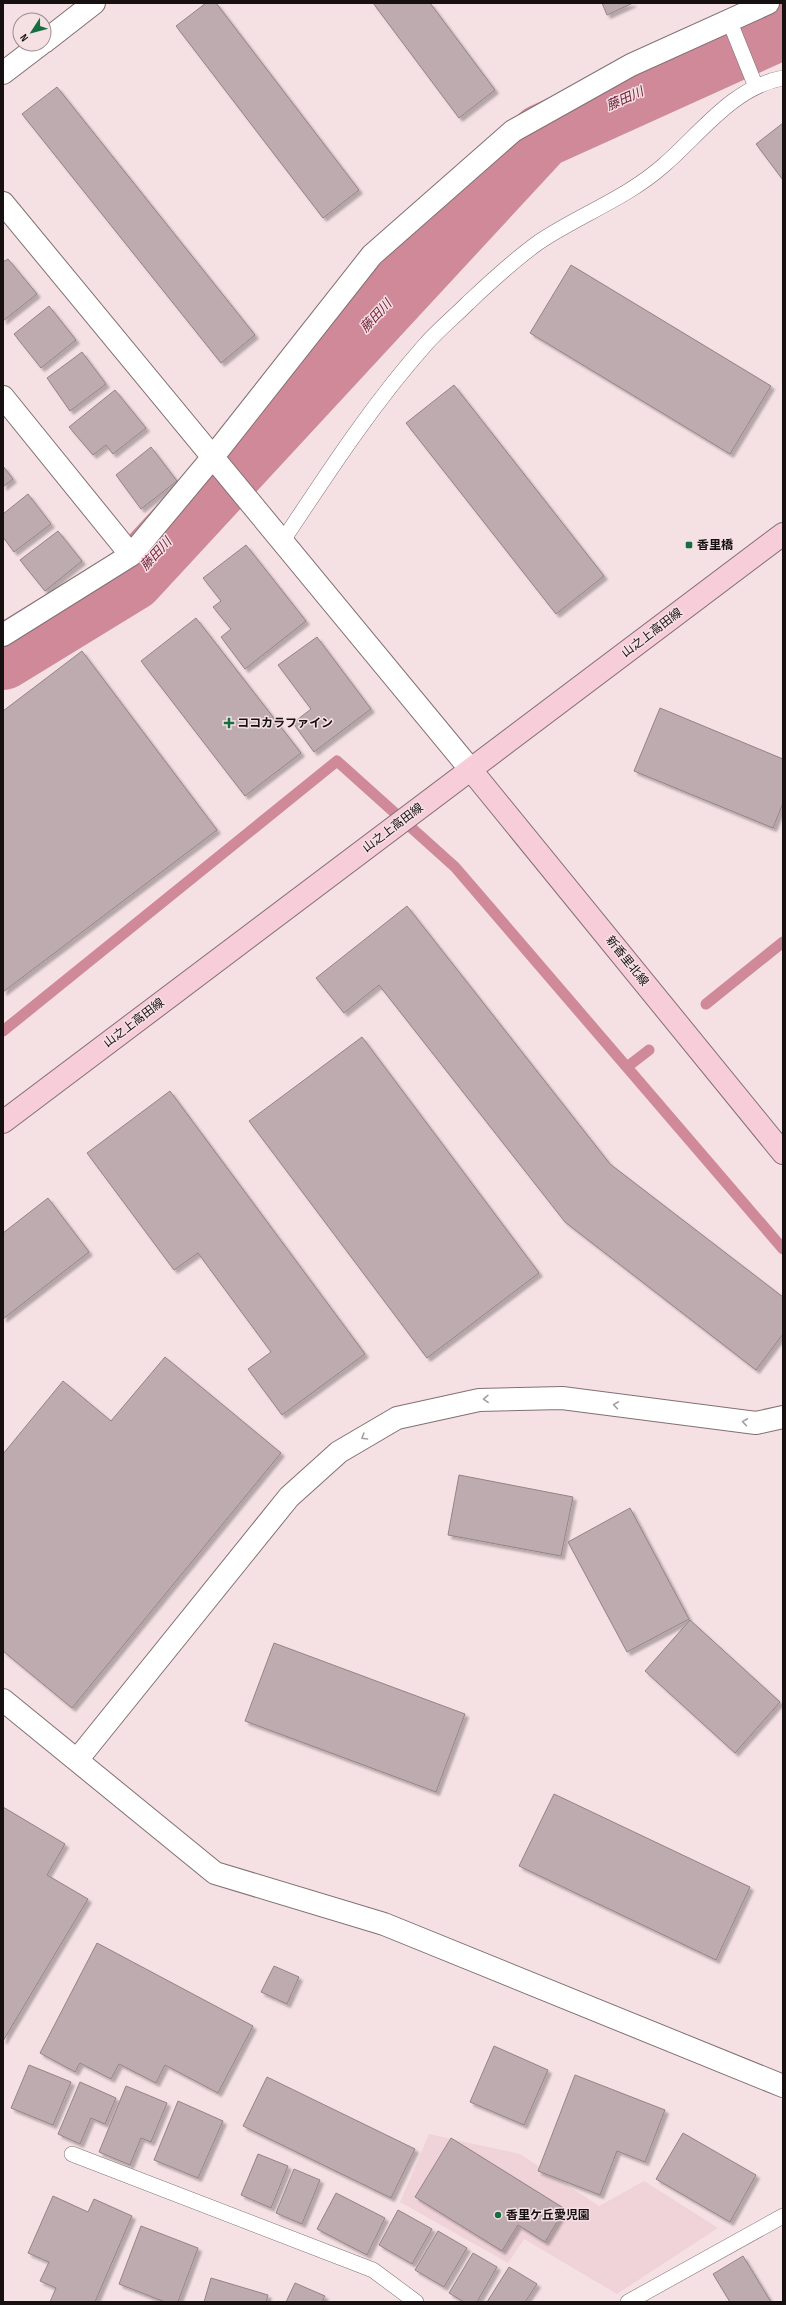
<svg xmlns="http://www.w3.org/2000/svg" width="786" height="2305" font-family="'Sofia Sans Condensed','Noto Sans JP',sans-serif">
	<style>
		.built { fill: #efd3d8 }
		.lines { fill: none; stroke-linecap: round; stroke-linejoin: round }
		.stream { stroke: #cf8998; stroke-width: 11 }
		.river { stroke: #cf8998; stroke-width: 64 }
		.building { fill: #beabaf; stroke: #958386; filter: url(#shadow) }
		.lane-casing { stroke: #827073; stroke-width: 16 }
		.street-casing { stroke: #827073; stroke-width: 24 }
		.secondary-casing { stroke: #827073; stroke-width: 24 }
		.lane { stroke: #fff; stroke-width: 15 }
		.street { stroke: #fff; stroke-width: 22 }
		.secondary { stroke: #f7cdd9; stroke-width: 22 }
		.oneway { stroke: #a29fa0 }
		.poi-dot { fill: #176e41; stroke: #f5e1e4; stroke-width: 1.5 }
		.labels { text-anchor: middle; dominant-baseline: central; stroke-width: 3; stroke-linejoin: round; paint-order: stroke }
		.poi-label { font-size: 12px; font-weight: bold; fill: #161011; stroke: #f5e1e4; text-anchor: start }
		.street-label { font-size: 12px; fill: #161011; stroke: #f5e1e4 }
		.water-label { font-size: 13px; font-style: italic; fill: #6f1b37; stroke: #f5e1e4 }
	</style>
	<defs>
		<filter id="shadow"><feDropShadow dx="3.5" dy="3.5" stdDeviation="1" flood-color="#0004"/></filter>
	</defs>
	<rect width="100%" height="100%" fill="#f5e1e4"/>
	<path class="built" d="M429,2134L520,2154L599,2206L644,2181L718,2228L617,2294L524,2239L508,2263L400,2202Z"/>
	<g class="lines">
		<path class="stream" d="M706,1004L783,942
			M3,1031L337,761L455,867L783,1249
			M627,1067L649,1050"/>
		<path class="river" d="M3,658L132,579L542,136L783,27"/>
	</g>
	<path class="building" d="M206,3H216L359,190L323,218L176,26Z
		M373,3H430L495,90L459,118Z
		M602,3H633L607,15Z
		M57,87L255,335L221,363L22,114Z
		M783,123V180L756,144Z
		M8,259L37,294L3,321V262Z
		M571,265L771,386L730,454L530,333Z
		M49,306L76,340L41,368L14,334Z
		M82,352L106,384L70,411L47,378Z
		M454,385L604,576L556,614L406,423Z
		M115,390L146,428L113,454L106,445L93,455L69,427Z
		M151,447L177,481L141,509L116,475Z
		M3,466L13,479L3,487Z
		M28,494L51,524L14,552L3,537V514Z
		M58,531L82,561L45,591L20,560Z
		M246,545L306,621L245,669L221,637L231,629L213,607L221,601L203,578Z
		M196,618L301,753L245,796L141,661Z
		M317,637L371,709L314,752L293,723L311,709L278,665Z
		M82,651L217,830L3,992V711Z
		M660,708L783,759V803L773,828L634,771Z
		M407,906L610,1164L783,1297V1334L756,1370L565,1222L379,985L344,1013L316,978Z
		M362,1037L539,1273L427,1358L249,1121Z
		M170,1091L365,1354L282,1415L248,1369L271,1352L198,1253L174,1270L87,1153Z
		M48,1198L89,1252L3,1319V1233Z
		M165,1357L281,1453L72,1708L3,1651V1454L63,1381L111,1421Z
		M459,1475L573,1497L561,1556L448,1535Z
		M630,1508L689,1619L627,1652L568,1542Z
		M690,1620L780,1702L735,1753L645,1671Z
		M274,1643L465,1714L436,1792L245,1721Z
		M554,1794L750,1887L716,1960L519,1866Z
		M3,1807L65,1844L47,1875L88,1899L3,2041Z
		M97,1943L253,2026L218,2093L165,2065L156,2083L119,2064L111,2079L80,2063L75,2072L40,2053Z
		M274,1966L299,1977L287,2004L261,1992Z
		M494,2046L548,2070L524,2125L470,2102Z
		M29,2065L71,2082L53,2125L11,2108Z
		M575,2075L665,2110L645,2162L617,2151L600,2195L538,2171Z
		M267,2077L415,2149L391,2198L243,2126Z
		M80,2082L116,2098L105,2124L91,2118L80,2144L58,2134Z
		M126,2086L167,2103L151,2142L141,2138L130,2165L99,2152Z
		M178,2101L223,2121L198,2178L154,2160Z
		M683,2133L756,2175L730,2222L656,2179Z
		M451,2138L565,2209L545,2242L518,2225L502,2251L415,2197Z
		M258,2154L288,2166L271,2208L241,2195Z
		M294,2169L320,2180L302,2224L276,2213Z
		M336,2193L385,2218L367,2255L317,2229Z
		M53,2196L88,2212L94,2199L132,2216L95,2302H50L56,2288L40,2281L49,2262L28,2253Z
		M398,2210L432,2229L412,2264L379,2245Z
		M141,2226L198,2248L178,2302H165L119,2284Z
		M438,2231L467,2248L444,2287L415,2270Z
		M473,2253L497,2267L477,2302H464L449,2293Z
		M743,2256L771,2302H730L713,2274Z
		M509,2267L537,2284L525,2302H487Z
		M211,2278L268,2295L266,2302H204Z
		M295,2283L325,2296L322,2302H286Z"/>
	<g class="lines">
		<g class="lane-casing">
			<path id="lane" d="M729,20L756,87
				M282,542C327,474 371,406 425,345C438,330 454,317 468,303C490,282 514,260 539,242C579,215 627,198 664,165C700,134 733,87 783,78
				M72,2154L373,2270L416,2302
				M628,2302L783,2216"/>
		</g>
		<g class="street-casing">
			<path id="street" d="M44,42L94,3
				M3,73L41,44
				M3,203L471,770
				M3,397L131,555
				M3,635L131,555L212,458L372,255L513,131L631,65L768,3
				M3,1700L215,1873L384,1924L783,2086
				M77,1760L289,1497L339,1452L397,1418L479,1400L562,1398L756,1423L783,1417"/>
		</g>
		<g class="secondary-casing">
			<path id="secondary" d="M471,770L783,1153
				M3,1122L783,534"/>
		</g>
		<use href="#lane" class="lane"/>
		<use href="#street" class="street"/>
		<use href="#secondary" class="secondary"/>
	</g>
	<defs><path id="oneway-chevron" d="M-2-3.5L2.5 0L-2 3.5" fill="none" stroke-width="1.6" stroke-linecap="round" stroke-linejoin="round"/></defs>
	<g class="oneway">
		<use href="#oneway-chevron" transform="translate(486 1399) rotate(179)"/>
		<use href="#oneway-chevron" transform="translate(616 1405) rotate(-172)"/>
		<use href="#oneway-chevron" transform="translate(745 1422) rotate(-172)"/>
		<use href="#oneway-chevron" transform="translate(364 1437) rotate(149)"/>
	</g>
	<g class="poi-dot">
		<rect x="685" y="541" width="8" height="8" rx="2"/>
		<path d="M227 717h4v4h4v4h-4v4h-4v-4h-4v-4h4z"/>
		<circle cx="498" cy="2215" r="4"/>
	</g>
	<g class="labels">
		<g class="poi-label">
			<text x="697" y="545">香里橋</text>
			<text x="237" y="723">ココカラファイン</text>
			<text x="506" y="2215">香里ケ丘愛児園</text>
		</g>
		<g class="street-label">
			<text transform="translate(652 633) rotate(-37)">山之上高田線</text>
			<text transform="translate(393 828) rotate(-37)">山之上高田線</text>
			<text transform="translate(627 961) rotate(51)">新香里北線</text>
			<text transform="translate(134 1023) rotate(-37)">山之上高田線</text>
		</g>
		<g class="water-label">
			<text transform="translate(625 99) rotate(-24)">藤田川</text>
			<text transform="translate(376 316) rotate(-47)">藤田川</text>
			<text transform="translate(156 554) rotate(-47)">藤田川</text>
		</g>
	</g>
	<rect width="786" height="2305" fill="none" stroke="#161011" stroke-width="8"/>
	<g transform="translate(32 32) rotate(234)"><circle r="19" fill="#f5e1e4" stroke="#9c8d90"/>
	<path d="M0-3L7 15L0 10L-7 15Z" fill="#176e41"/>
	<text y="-6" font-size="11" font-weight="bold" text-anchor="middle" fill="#161011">N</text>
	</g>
</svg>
